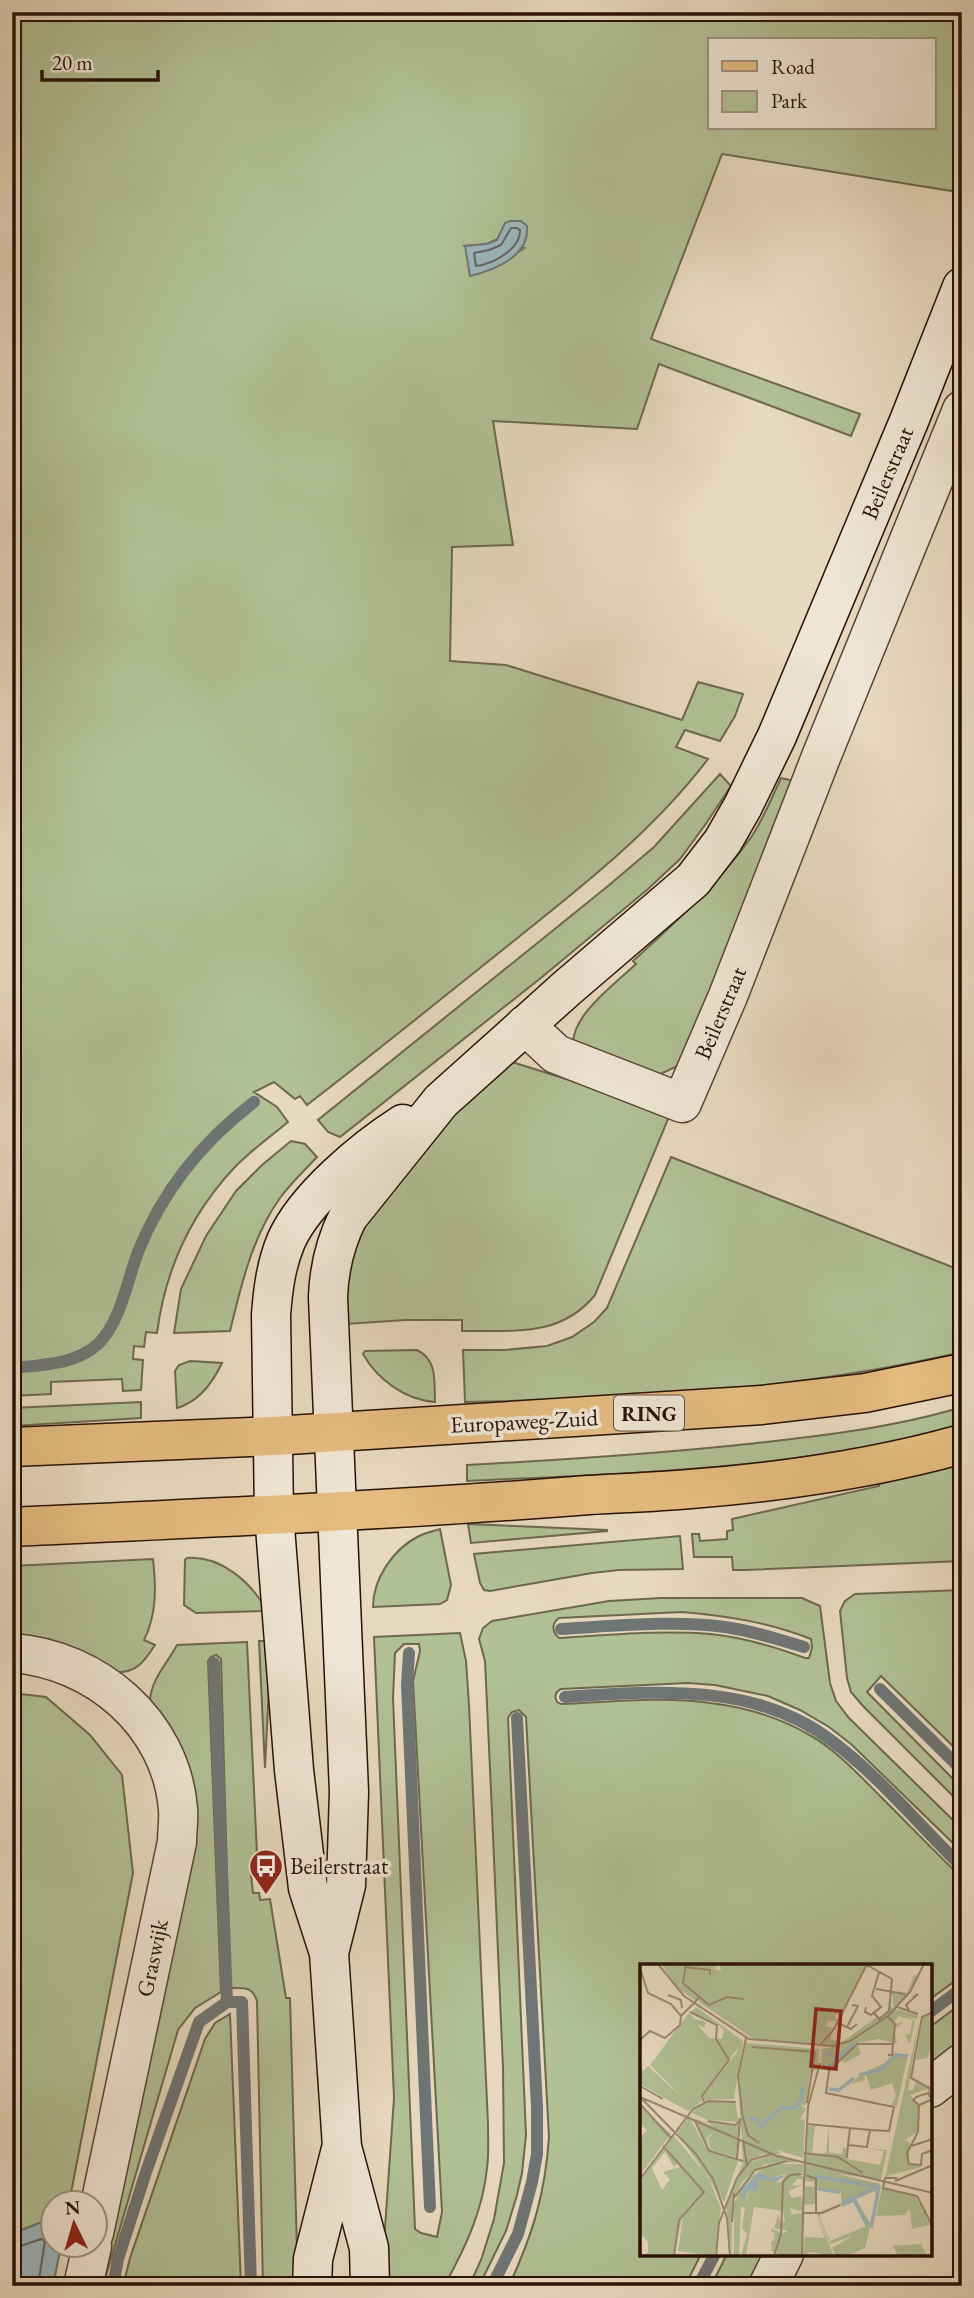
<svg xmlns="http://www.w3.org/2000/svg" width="974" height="2298" font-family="'EB Garamond',serif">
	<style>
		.green { fill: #b1c095; stroke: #6d684e; stroke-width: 2; fill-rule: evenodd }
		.water { fill: #9db7be; stroke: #6f7574; stroke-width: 2 }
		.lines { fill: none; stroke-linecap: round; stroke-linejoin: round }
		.shore { stroke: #636462; stroke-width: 2 }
		.stream { stroke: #6f7574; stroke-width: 12 }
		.street-casing { stroke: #584334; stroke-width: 41 }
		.secondary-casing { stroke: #291106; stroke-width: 41 }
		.primary-casing { stroke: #291106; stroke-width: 41 }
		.street { stroke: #efe6d5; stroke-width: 38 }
		.secondary { stroke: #efe6d5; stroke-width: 38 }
		.primary { stroke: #e4bc80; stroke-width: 38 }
		.labels { text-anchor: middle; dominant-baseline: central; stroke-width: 7; stroke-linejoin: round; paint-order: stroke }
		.shield { fill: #efe6d5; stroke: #645144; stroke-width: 2 }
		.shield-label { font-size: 21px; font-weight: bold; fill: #291106 }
		.street-label { font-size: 23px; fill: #291106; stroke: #efe6d5 }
		.poi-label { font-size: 23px; fill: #291106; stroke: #efe6d5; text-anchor: start }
		.inset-river { fill: none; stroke: #9db7be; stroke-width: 3.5 }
		.inset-road { fill: none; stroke: #9b8975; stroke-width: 2 }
		.view { fill: #8f2418; fill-opacity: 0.15; stroke: #8f2418; stroke-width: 3.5 }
		.inset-edge { fill: none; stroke: #291106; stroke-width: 3.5 }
	</style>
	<rect width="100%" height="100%" fill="#e7d9bf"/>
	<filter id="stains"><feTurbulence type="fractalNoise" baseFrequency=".00286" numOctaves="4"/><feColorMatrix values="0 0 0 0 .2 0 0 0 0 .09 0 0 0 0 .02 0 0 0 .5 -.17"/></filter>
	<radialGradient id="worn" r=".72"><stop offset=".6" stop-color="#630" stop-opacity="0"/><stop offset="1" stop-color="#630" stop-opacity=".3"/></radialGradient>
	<path class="green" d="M12,12H962V156L952,191L722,154L651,339L860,414L851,436L659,364L637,429L493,421L513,545L452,547L450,661L506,665L682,720L698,682L743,694L735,716L720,741L685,730L676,747L708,759C654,830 584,885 515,940C446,995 377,1051 307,1105L300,1096L295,1099L274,1082L254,1092L277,1107L288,1122C270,1137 250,1151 234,1168C191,1214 165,1271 157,1333L146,1332L144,1347L134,1346L133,1359L143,1360L141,1390L123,1391L122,1379L51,1382V1394L12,1396ZM710,40H934V128H710ZM497,239L524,248L500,264L465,246L487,244Z
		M720,774L731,786L705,825L680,859L648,889L542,977L340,1137L328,1132L318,1120L608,886L654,847Z
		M781,778L798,782L684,1063L652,1078L573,1044C572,1015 616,983 636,964L633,961C676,922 718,884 752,836C764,818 772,797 781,778Z
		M512,1062L671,1112L595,1295C560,1338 513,1330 462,1331V1320H406L346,1324L345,1275L381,1172Z
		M291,1141L305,1144L317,1157C305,1170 291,1183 280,1198C252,1237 241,1286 230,1331L174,1333L181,1289L206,1236L236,1191L262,1165Z
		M671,1157L952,1267L962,1264V1352C799,1390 631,1399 465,1402L463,1350H504L547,1346L572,1337L594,1322L607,1308Z
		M417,1350C438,1360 434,1382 435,1402C405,1400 377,1379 363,1354L365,1351Z
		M190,1361L222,1363C213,1382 198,1402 177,1408L175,1371L179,1365Z
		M141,1402V1418L12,1426V1408Z
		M962,1407V1425C801,1470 633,1473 467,1481V1465C560,1460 654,1454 748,1444C819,1436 893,1428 962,1407Z
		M962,1462V1561L745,1570H733L732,1557H694L692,1534H699L700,1541L727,1539V1531L733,1530L732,1519L879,1486V1484Z
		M468,1524L607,1530V1531L471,1543Z
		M440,1529L451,1585L447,1600L440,1604L373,1607C373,1579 393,1549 419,1536C425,1533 433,1531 440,1529Z
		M680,1536L683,1569L619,1570L592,1573L490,1591L484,1590L480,1583L474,1554Z
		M187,1558C221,1555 252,1583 267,1611L196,1613L184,1605L185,1560Z
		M153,1559C156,1587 157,1614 144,1640L155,1645C144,1662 136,1674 113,1672L12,1640V1566Z
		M962,1590V1755L881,1676L867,1692L962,1788V1805L863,1706L851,1692L847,1678L840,1611L845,1601L855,1594Z
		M661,1598H802L820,1606L830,1683L836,1701L849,1718L962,1829V1852L851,1744L829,1727L800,1710L768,1696L715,1685L688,1683L561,1689C555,1692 554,1696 557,1702L561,1704C610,1702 661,1696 710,1703C744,1707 776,1716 806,1733C836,1749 859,1775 883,1799C909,1825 935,1852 962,1878V1976L930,1999V1966H642V2254H701L685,2286H509C533,2233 545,2195 549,2137L526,1717L519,1710L512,1712L508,1718L526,2135L522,2173L517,2195L506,2231L479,2286H469L481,2260L494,2219L504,2163L503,2068L492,1812L485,1661L479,1639L483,1628L492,1621L609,1601ZM682,1612C728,1616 767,1622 811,1639L812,1648L809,1658H805C775,1647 742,1637 710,1634C660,1630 609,1635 559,1638C552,1632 551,1624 559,1618Z
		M460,1633L466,1661L469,1705L488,2124C488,2139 489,2154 487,2168C483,2210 465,2249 444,2286H381L394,2098L374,1637ZM404,1644H419L420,1651L413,1681L442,2212L437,2237L421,2233L415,2229L393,1698L395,1653Z
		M259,1641H269L271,1645L265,1768Z
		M247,1642L258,1875H251L253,1893H259L260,1900L270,1899L286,1998H290L298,2286H263L257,2001C252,1986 244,1988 231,1988L230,1983L221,1659L216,1655L211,1657L208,1661L221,1992L195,2008L178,2030L103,2286H92L186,1869L150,1701C151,1679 167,1664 177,1645Z
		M12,1693L46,1697L90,1735L122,1775L133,1873L69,2203L52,2204V2218L12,2234Z
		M962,2003V2039L930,2064V2027Z
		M230,2014L241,2286H123L130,2258L205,2039L215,2023Z
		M727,2254H764L748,2286H711Z"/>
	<path class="water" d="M510,221H521L527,226C530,256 495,270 470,276L465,246L487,244L497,240L505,223Z
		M52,2218V2246H61L53,2286H12V2234Z"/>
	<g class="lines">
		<path class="shore" d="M511,228H517L520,230C521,249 493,264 476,266L474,253L489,250L501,245Z
			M12,2249L41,2239L45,2241L38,2286"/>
		<path class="stream" d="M12,1368C41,1365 75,1365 98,1344C121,1321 127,1281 138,1252C162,1192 203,1141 254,1102
			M561,1629C615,1626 671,1620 725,1627C752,1631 778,1639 804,1647
			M409,1653L407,1685L430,2207
			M214,1663L227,2002
			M880,1689L962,1770
			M565,1697C656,1691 755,1682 832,1741C880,1777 919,1825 962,1867
			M930,2012L962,1988
			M113,2286L118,2259L146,2172L199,2022L227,2002H242L251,2286
			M492,2286L518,2234L532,2182L537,2154V2107L517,1718
			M698,2286L715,2254"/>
		<g class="street-casing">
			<path id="street" d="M525,1025L556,1054L682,1103L728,996L821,757L962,410
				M12,1653C96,1659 171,1723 178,1809C179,1820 177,1831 177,1842L94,2233
				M930,2088L962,2063
				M83,2286L92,2246
				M768,2286L784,2254"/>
		</g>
		<g class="secondary-casing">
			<path id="secondary" d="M329,1953L346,1885L349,1792L328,1297C329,1268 335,1243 348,1217L441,1101L567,988L693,880L723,841L743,806L777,736L909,421L962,287
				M312,2286L313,2259L341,2149
				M370,2286L369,2248L342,2147L329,1953L308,1888L294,1770L274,1514L271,1315C273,1289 276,1265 286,1241C305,1198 364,1149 403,1124"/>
		</g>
		<g class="primary-casing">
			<path id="primary" d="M12,1447L273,1436L762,1405L865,1393L962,1373
				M12,1527C205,1518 397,1510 589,1495C623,1493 657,1492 690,1489C781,1482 873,1469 962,1444"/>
		</g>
		<use href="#street" class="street"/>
		<use href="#secondary" class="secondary"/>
		<use href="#primary" class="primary"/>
	</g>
	<defs>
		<g id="bus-pin" transform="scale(1.75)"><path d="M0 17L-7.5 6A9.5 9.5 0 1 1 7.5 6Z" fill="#8f2418" stroke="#efe6d5"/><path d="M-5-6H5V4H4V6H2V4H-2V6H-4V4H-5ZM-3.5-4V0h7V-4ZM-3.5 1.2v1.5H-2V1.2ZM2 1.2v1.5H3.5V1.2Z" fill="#fff"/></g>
	</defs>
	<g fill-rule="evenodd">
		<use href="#bus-pin" x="266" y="1866"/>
	</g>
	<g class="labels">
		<rect class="shield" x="614" y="1395.5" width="70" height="35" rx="5"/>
		<g class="shield-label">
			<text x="649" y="1413">RING</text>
		</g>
		<g class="street-label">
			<text transform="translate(887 473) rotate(-67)">Beilerstraat</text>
			<text transform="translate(720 1013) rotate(-67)">Beilerstraat</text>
			<text transform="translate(524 1421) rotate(-3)">Europaweg-Zuid</text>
			<text transform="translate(152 1958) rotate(-78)">Graswijk</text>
		</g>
		<g class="poi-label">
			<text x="290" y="1866">Beilerstraat</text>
		</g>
	</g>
	<g transform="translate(640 1964)">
		<rect width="292" height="292" fill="#e7d9bf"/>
		<path d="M21,0H78L75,5L81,7L79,0H226L200,51L194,50L197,57H188L186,62L193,64L178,80L115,76L59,38L60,34L56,37L39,25ZM274,11L279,12L276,18L269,29L255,45L278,51L277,55L259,50L271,54L273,55L275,57L270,80L265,71L270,70L273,56L258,52L254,60L264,58L254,65L257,80L239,75L217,79L221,90L204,99L201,95L210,84L188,106H181L182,85L200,81H184L183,75L194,66L190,75L202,78L237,53L245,52L250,41L254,47L252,28L267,29ZM56,43L103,77L94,135L64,136L63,132L97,88L98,84L61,132L62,137L48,147L0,120V103L4,107L8,102L46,137L10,101L49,49L55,55L66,58L64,64L57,60L69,74L82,75L84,66L76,59L51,49ZM289,50L292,82L287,94L276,96L283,54ZM279,57L268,126H273L276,118L292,127V134L287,125L270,131L279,141L277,168L265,176L270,179L268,198L282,203L246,212L261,215L245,214ZM106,79L179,85L178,105L170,109L166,141H161L166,145L160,155L165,156L163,207L158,210L163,213V221L162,215H157L152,222L162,221L148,227L152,234L161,232L162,240L163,232V248L150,244L152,250L163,249L161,292H135L137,287L132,288L131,278L134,276L136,267L133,276L134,267L131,269L132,265L138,267L141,270L148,267L134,264L138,251L141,260L145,257L143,247L114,243L106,292H101L107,270L102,264L105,244L101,242L99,292H94V240L104,218L129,200H163V194L137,186L141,190H124L108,197V199L133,191H141L161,198L125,200L103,217L92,239V292L86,241L103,198L98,113ZM119,208L131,214L146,210L141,218L119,215L117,227L108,226L107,235L102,234L106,220ZM253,89L268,91L257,142L251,141L256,132L252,119L231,126L226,111L224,110L225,116L211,120L222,109L245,99ZM65,138H95L99,158L68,156L51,149ZM0,142L31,170L0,211V173L7,166L0,159ZM50,151L74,163L66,157L100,161L99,174L81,168L100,177L97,194L70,185L68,175L75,167L67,174L68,185L54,155L59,156ZM49,153L65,182L98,197L84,238L37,168ZM167,162H175L172,190L186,189L189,163V189L202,190L203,184H207V195L240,201L244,187L227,184L247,186L241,215L198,210L240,220L238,233L235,227L216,235L231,260L225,284L207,292H196L192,284L212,272L190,280L177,250L239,223L201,239V229L177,225L175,240L164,241L165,222L174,223V218L165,217ZM214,236L226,262L190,277L179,252ZM34,172L68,213L81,244L75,292L38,287L43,252L64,231L43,249L34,292H3L8,288V278L0,269V216ZM25,188L34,203L38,199L40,203L23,208L30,215L22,226L12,204ZM242,224L275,232L283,246L276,249L284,247L290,261L272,265L270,245L265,251L236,252ZM176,250L194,292L170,288L163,292L165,273L185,274ZM281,280L287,292H258L253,282Z" fill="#b1c095" fill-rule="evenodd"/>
		<path d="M119,208L131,214L146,211L136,218L119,215L117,227L108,226L106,235L102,234L103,224Z" fill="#9db7be"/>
		<path class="inset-river" d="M199,94L214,79M186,105L198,96L187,89M219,111L242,105L255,91L268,92M189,125L199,126L214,114M109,154L117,155L121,162L141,144H154L161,136L162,123M174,212L239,223L231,264M178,225L200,228M202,239L235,224M202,241L214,236L227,261"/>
		<path class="inset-road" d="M18,0L44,32L109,75L192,82L210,77L248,52L270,28L284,0M46,0L43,19L69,41L87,33L104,35M227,1L252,15M45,3L70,6V11M0,4L8,29L31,40L41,52L60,33M236,25L265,30M28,31L41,36L42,44M226,43L225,48L231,51L241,43L232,32L239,8M257,43L278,50M269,46L266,41L278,30L273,33M50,48L77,61L76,75L89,96L62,132L64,138M293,48L282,53L271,114L293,126M234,49L239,55L249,47L252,15M198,59L211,65L217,60M207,63L218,42L212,41M0,76L10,67L25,74L40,61L41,52M180,81L194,65L227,0M112,83L175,88L167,139M248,91H252L255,60L248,53M0,122L23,135M0,133L137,192L293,229M2,135L56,190L73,215L87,254L90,292M293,135L279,141L278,168L267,189L269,200L281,201L282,190L293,186M0,140L31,174M279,141L273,136L276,133L288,129L292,136M103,153L108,171L119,179M103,156L98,112L106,74M55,157L69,187L103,197M68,157L95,161L100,157M167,160L210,164M230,166L249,167L254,143L186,129L189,107L217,80H252M103,176L107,202M23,182L64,228L39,256L34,292M271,182L293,175M164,189L198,193L223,209M207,194L208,181L210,164L230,166L227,183L208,181M97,195L100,154M166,211L176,215V249M257,214H245L243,224L277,232L293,263M0,215L53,145L68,137L96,138M255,217L293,201M164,218L168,143L180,99M95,233L115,206L147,197M162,249H181L200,241M92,258L94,229M76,292L79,259L97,214L111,196L132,190M134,292L141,270L143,218L150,211L162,210M162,292L164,217"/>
		<path class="view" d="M176,45L201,47L196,105L171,102Z"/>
		<rect width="292" height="292" class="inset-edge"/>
	</g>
	<rect width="974" height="2298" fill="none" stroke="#e7d9bf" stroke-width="42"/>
	<rect x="14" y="14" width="946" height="2270" fill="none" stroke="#291106" stroke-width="3.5"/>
	<rect x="21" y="21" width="932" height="2256" fill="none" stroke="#291106" stroke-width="2"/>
	<rect x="708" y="38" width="228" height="91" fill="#efe6d5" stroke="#a09182" stroke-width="2"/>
	<rect x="722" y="61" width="35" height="10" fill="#e4bc80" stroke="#a09182" stroke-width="2"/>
	<text x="771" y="74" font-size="21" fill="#291106">Road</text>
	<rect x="722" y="91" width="35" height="21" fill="#b1c095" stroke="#a09182" stroke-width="2"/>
	<text x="771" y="108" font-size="21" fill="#291106">Park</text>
	<g transform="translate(74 2224) rotate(355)"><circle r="33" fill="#efe6d5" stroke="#a09182" stroke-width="2"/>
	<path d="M0-5L12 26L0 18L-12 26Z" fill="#8f2418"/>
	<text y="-10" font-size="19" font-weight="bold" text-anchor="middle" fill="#291106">N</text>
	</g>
	<path d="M42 70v10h116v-10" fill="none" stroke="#291106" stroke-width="3.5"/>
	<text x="52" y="70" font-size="21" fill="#291106" stroke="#efe6d5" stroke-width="5" paint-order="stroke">20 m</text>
	<rect width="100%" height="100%" filter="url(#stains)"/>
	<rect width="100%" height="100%" fill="url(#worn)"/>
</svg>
